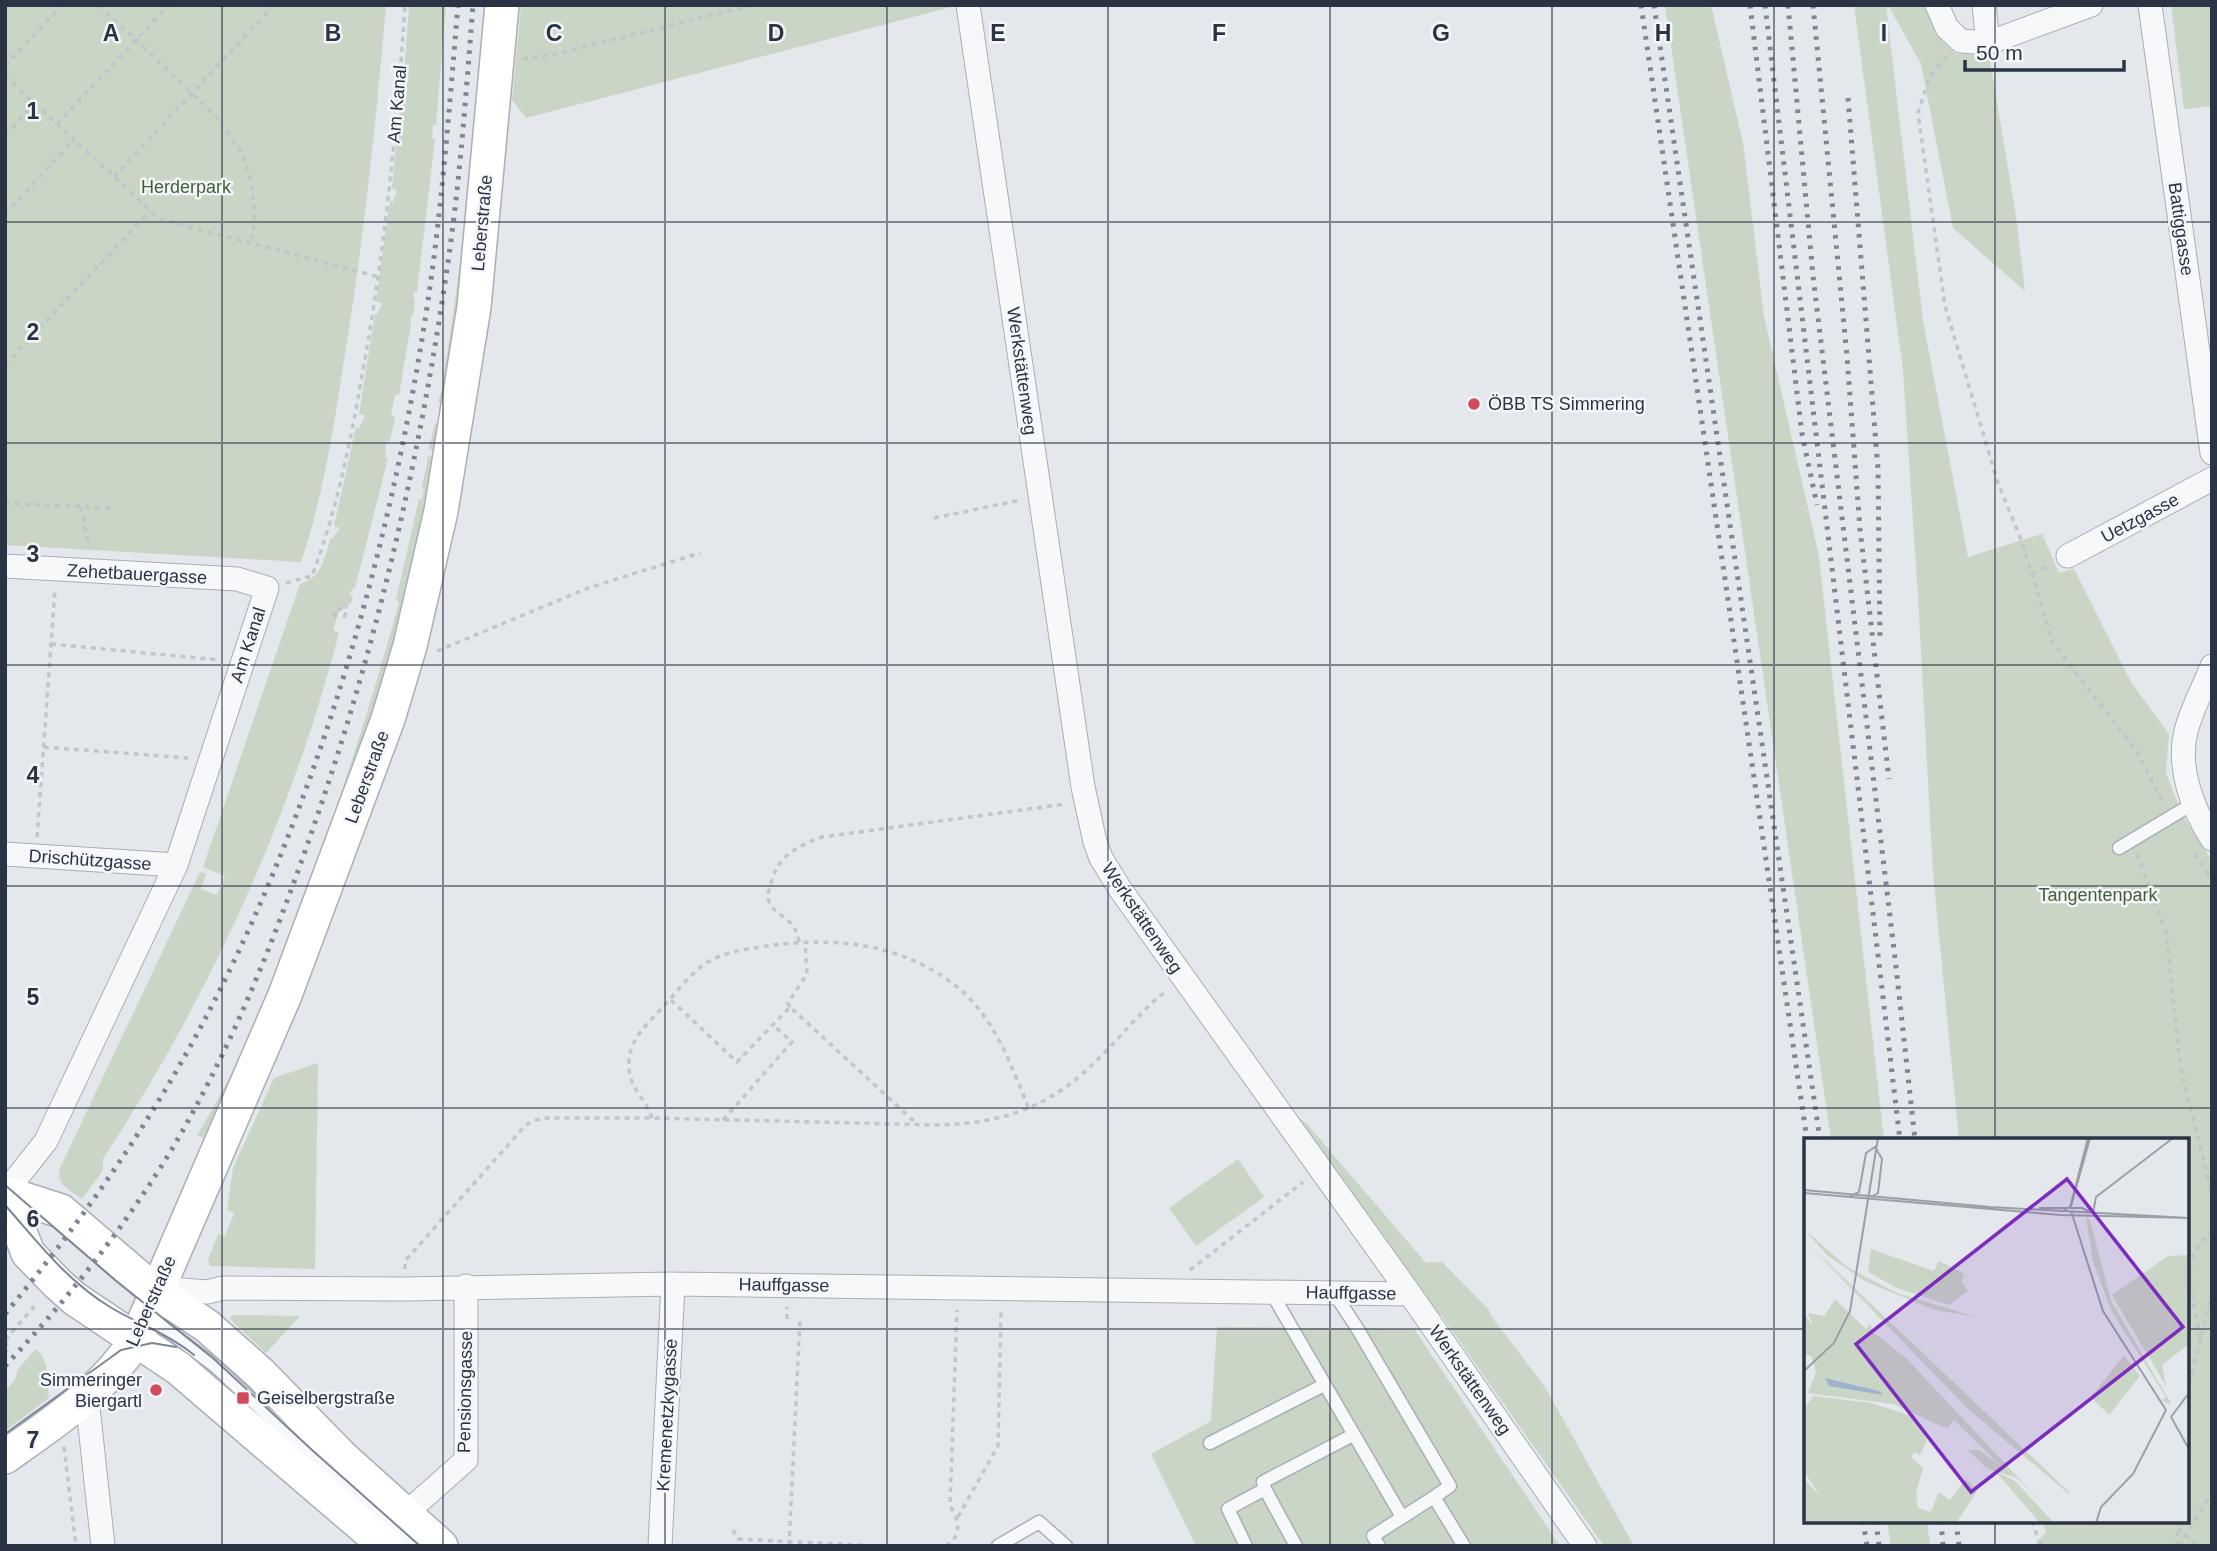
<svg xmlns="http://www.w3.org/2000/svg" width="2217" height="1551" font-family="Helvetica,sans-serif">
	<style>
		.green { fill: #c9d6c5 }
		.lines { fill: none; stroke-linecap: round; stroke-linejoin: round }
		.lane-casing { stroke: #a9aeb7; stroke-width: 15 }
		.street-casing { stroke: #a9aeb7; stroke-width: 25 }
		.secondary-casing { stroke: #a9aeb7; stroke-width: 36 }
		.path { stroke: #c2c5cb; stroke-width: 3.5; stroke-dasharray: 5 5; stroke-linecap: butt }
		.lane { stroke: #f7f8fa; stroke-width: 12 }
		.street { stroke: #f7f8fa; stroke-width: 23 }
		.secondary { stroke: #fff; stroke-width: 33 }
		.tram { stroke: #7d8696; stroke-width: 2 }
		.rail { stroke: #7d8696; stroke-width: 5; stroke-dasharray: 3.5 7; stroke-linecap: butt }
		.grid { fill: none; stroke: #2b3445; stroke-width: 2; stroke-opacity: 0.55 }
		.poi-dot { fill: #d1495b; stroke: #f4f6f9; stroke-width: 2.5 }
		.labels { text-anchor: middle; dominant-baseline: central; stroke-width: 5; stroke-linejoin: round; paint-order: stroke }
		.street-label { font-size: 18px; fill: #2b3445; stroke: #f4f6f9 }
		.park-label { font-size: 18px; fill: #3f6138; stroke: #f4f6f9 }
		.poi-label { font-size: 18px; fill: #2b3445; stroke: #f4f6f9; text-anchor: start }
		.inset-road { fill: none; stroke: #9a9fa9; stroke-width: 2 }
		.view { fill: #7b2cbf; fill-opacity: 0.15; stroke: #7b2cbf; stroke-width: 3.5 }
		.inset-edge { fill: none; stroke: #2b3445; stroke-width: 3.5 }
		.grid-label { font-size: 23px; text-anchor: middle; font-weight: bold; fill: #2b3445; stroke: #f4f6f9; stroke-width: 5; stroke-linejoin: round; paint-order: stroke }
	</style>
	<rect width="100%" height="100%" fill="#e4e7ec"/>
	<path class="green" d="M5,5H386C376,122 364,238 345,354C334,425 324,494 301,562L5,545Z
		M409,5H446L436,125H433L432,138L435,139L417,292H414L413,297L415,299L413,315H411V324L399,395H395L391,414L395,417L390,441L386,442L385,457L388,458L355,588L352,589L350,594L353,597L351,603H349L347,609L340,608L333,630L339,633C290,821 209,997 103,1159V1170L82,1199C71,1191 55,1184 60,1168L200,872L206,874L201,889L217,895L225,876L203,867L300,584C323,577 324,558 331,538H333L340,528L334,526L356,427L359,428L365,416L359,414L375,314H377L382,303L376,301L390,201L393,202L397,190L392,188L402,88H405L409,76L404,75Z
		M485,5H491L449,399L396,656L304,906L232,1079L203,1138L197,1135C240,1066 271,988 299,912C337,810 370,708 399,603L396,600L419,499H422L424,489L422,487L428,457L432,456L433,451L429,448L435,424H438L442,405L438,402L441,392L444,393L446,380L443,378C464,254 475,130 485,5Z
		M521,5H959L526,118L512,100Z
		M1665,5H1711L1743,143L1764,316L1819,556L1884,1140H1831Z
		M1854,5H1886L1923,321L1968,557L2042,534L2059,573L2074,569L2131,682L2169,734L2166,773L2182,814L2212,861V1546H2034L2046,1532L2042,1521H2187V1140H1959L1933,873L1918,597L1903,370Z
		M1888,5H1926L1942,41L1956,54L1987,55L1990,60L2016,217L2025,291L1953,228L1921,64Z
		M2171,5H2212V106L2184,109Z
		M318,1063L315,1269L210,1266L208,1260L218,1234L225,1236L234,1213L227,1210L233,1168L274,1078Z
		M1295,1115L1307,1124L1426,1263L1442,1262L1489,1310L1491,1316L1545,1387L1634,1546H1604L1441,1315L1439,1316Z
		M1238,1159L1264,1197L1196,1246L1169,1208Z
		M235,1315L300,1316L266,1353L231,1320L230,1317Z
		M1217,1327L1414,1329L1560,1546H1196L1151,1454L1211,1421Z
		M36,1349C50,1362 47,1380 49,1398L5,1431V1391L16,1378L17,1370Z
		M1887,1521H1927L1930,1546H1891Z"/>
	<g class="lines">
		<g class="lane-casing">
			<path id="lane" d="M2119,848L2194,803
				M1271,1292L1402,1517
				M1334,1293L1357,1328L1450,1486L1434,1497L1464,1546
				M147,1315L215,1366L303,1448L414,1546
				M1210,1443L1324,1385
				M1265,1489L1263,1482L1353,1435
				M998,1546L1039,1522L1066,1546
				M1246,1546L1228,1509L1265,1489L1296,1546
				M1379,1546L1373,1536L1434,1497"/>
		</g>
		<g class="street-casing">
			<path id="street" d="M968,5L1083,787L1095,842L1101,858L1120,889L1410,1294L1585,1546
				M1937,5L1947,28L1961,41L1988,43L2091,5
				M1984,5L1988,43
				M2150,5L2212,453
				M2068,556L2212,479
				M5,566L237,579L267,588L176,865L46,1141L5,1193
				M2212,666C2204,687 2192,708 2186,731C2177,767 2192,808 2212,839
				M5,854L176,865
				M158,1288L207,1292L223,1288L405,1289L673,1284L1410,1294
				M87,1398L103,1546
				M405,1514L466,1460V1286
				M660,1546L673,1284"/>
		</g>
		<g class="secondary-casing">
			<path id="secondary" d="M5,1193L61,1211L156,1292L207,1326L261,1374L343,1458L441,1546
				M5,1193L28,1253L58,1284L75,1299L178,1368L386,1546
				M5,1457C55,1421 102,1392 136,1340L285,995L388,719L410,646L441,511L474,307L502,5"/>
		</g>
		<path class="path" d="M99,5L218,118L242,153L252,183L255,219L250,244
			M1947,57L1930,76L1918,113L1945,306L1998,483L2022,542L2053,643L2137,752L2163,803
			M523,59L555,54L753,5
			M5,66L62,5
			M5,76L160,219L379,277
			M57,124L169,5
			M5,135L35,103
			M114,177L274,5
			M5,214L74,140
			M5,365L150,211
			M5,503L113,508
			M81,507L89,548
			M934,518L1021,500
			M2032,574L2049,565
			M286,583L312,576C337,510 351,439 363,370C385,249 397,127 405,5
			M334,617L337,608L346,612L344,618
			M51,644L220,660
			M437,651L588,588L700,553
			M44,747L188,758
			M37,837L55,589
			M2137,854L2166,932L2180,1065L2212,1195
			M2195,854L2212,880
			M799,942C795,917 778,918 770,904C767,899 768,892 770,887C777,856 794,848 822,837L1066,804
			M671,1000L737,1062L790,1007L916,1123
			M790,1007L788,1003L807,974L805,942
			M652,1118C645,1096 627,1088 629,1061C630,1039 647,1024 662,1008C676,993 689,975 706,963C724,952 746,949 767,946C829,937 892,942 945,978C992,1009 1009,1060 1029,1109
			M723,1120L792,1042L773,1025
			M405,1269V1261L525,1126L533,1121L544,1118H652L938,1125C1010,1123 1056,1104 1106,1051C1127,1030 1144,1007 1168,990
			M1190,1270L1303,1182
			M787,1319V1307
			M2200,1338C2196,1315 2185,1273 2194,1253C2198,1244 2206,1237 2212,1230
			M5,1340L38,1302
			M5,1342L9,1348L5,1353
			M2187,1433L2188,1387L2212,1295
			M64,1447L76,1546
			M958,1517L998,1446L1001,1311
			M2032,1521L2041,1546
			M2178,1528L2198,1546
			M733,1530L738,1539L875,1546
			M789,1546L800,1318
			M946,1546C962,1536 960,1521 950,1506L957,1310
			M2176,1546L2179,1521
			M2179,1546L2212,1492"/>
		<use href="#lane" class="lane"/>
		<use href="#street" class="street"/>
		<use href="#secondary" class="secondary"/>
		<path class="tram" d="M5,1185L115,1280L214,1359L312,1450L420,1546
			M5,1205C38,1242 66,1280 110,1307C138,1324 169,1334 194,1355
			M5,1434L121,1350L152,1343L176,1347"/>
		<path class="rail" d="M1641,5L1807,1140
			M1654,5L1820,1140
			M1750,5L1802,434L1817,505
			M1765,5L1900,1140
			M1788,5L1813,276L1895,958L1915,1140
			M1813,5L1847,356L1860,529L1889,779
			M1848,98L1878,469L1880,639
			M5,1314C78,1226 143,1134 197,1034C318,810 394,538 430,287C443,194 450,99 458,5
			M5,1366C69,1298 127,1224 175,1144C238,1036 283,918 323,799C381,627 421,449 447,269C460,182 466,93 473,5
			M1863,1521L1867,1546
			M1876,1521L1879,1546
			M1941,1521L1943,1546
			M1956,1521L1959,1546"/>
	</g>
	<path class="grid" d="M222,5V1546M443,5V1546M665,5V1546M887,5V1546M1108,5V1546M1330,5V1546M1552,5V1546M1774,5V1546M1995,5V1140M5,222H2212M5,443H2212M5,665H2212M5,886H2212M5,1108H2212M5,1329H1806M2187,1329H2212M1995,1521V1546"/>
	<g class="poi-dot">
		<circle cx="1474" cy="404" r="7"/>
		<circle cx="156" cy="1390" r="7"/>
		<rect x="236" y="1391" width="14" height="14" rx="3.5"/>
	</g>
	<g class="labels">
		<g class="street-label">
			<text transform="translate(397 104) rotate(-85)">Am Kanal</text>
			<text transform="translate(482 223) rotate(-85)">Leberstraße</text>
			<text transform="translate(2181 229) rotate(82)">Battiggasse</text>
			<text transform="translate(1022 371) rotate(82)">Werkstättenweg</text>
			<text transform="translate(2140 518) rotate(-28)">Uetzgasse</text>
			<text transform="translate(137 574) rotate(3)">Zehetbauergasse</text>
			<text transform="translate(248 645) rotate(-72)">Am Kanal</text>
			<text transform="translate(367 777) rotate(-70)">Leberstraße</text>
			<text transform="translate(90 860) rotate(4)">Drischützgasse</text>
			<text transform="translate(1142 918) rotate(56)">Werkstättenweg</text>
			<text transform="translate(784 1285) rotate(1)">Hauffgasse</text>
			<text transform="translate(1351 1293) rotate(1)">Hauffgasse</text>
			<text transform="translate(151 1301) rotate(-66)">Leberstraße</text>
			<text transform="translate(1470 1380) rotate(55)">Werkstättenweg</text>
			<text transform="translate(465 1392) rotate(-89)">Pensionsgasse</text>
			<text transform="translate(667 1415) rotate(-87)">Kremenetzkygasse</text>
		</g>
		<g class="park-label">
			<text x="186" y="187">Herderpark</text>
			<text x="2098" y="895">Tangentenpark</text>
		</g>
		<g class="poi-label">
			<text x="1488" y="404">ÖBB TS Simmering</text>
			<text x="142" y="1380" text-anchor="end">Simmeringer<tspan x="142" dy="21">Biergartl</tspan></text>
			<text x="257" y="1398">Geiselbergstraße</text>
		</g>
	</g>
	<g transform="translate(1804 1138)">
		<rect width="385" height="385" fill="#e4e7ec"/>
		<path d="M282,80L286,82L307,163L368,267L357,262L362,259L308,174L289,124ZM0,91L43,129L93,155L172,179L131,172L62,144L23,117ZM5,107L265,354V356L164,271ZM67,111L130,133L135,123L161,136L157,143L164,153L145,167L93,150L64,134ZM385,117V206L358,227L362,248L308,157L364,118ZM31,161L62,191L66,186L70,195L102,220L239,366L213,340L184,331L170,318L164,312H175L197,328L150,282L144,290L139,289L89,266L4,255L12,234L7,218L0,216V176L9,188L4,175L20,178ZM320,217L336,238L305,277L287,259ZM9,258L67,265L111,279L123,302L116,317L110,314L107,319L119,330L112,355L114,370L127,374L135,354L146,362L162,341L173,353L152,385H0V341L17,358L0,334V271ZM192,334L211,343L250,385H236Z" fill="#c9d6c5"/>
		<path d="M21,240L75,253L79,257L25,248Z" fill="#9fb4cc"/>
		<path class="inset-road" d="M0,52L186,69L385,80M0,55L256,77L385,80M45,59L55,54L62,15L71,9L78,21L74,55L67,59M235,70H278L289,75M266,70L284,0M267,73L299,173L362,272M257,74L267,68L286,0M289,75L292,59L369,0M0,233L30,205L46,173L74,0M367,279L385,311M367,279L385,255M292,385L297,369L329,336L362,272"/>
		<path class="view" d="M263,41L379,189L167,354L52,206Z"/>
		<rect width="385" height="385" class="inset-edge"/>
	</g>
	<g class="grid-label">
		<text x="111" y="41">A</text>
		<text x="333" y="41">B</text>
		<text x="554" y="41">C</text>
		<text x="776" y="41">D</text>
		<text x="998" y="41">E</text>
		<text x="1219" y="41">F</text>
		<text x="1441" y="41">G</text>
		<text x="1663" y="41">H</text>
		<text x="1884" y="41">I</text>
		<text x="33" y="119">1</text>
		<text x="33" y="340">2</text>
		<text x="33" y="562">3</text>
		<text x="33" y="783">4</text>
		<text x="33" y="1005">5</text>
		<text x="33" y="1227">6</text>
		<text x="33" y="1448">7</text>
	</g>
	<rect width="2217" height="1551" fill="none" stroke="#2b3445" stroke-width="14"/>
	<path d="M1965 60v10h159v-10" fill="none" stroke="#2b3445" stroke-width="3.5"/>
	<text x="1976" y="60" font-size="21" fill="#2b3445" stroke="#f4f6f9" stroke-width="5" paint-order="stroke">50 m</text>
</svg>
